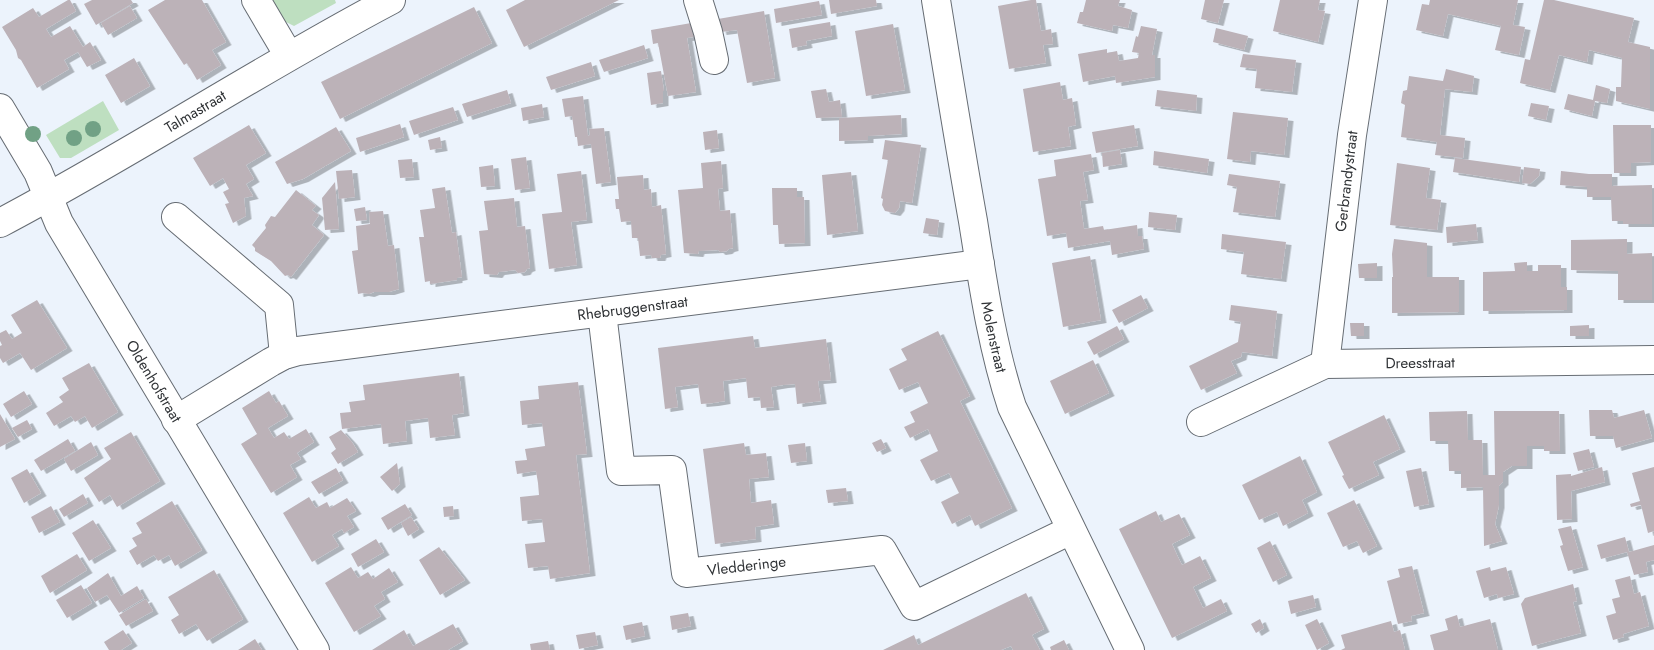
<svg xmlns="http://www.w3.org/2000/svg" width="1654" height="650" font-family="Jost,sans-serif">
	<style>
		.green { fill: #bedfc0 }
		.building { fill: #bcb2b8; filter: url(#shadow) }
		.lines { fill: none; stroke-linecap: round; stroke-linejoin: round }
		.minor-casing { stroke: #666c73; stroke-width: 30 }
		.minor { stroke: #fff; stroke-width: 28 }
		.tree { fill: #71a185 }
		.labels { text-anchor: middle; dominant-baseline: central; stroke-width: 5; stroke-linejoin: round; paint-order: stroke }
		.street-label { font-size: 15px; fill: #303336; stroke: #ecf3fc }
	</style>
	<defs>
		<filter id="shadow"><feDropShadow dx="5.5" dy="3" stdDeviation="0" flood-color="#0004"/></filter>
	</defs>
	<rect width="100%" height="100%" fill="#ecf3fc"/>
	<path class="green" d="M269,0H335L336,3L294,26L284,21Z
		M103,101L119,130L71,158H60L46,135Z"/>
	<path class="building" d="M68,0H70L76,11L46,29L51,37L70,26L83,47L90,42L101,60L87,67L78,52L64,60L69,69L37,88L21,60L18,58L16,50L2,27L33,8L39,17Z
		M92,0H131L133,3L96,25L84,4Z
		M165,0H202L226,42L212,50L221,65L197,80L187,63L184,65L148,10Z
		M525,0H619L524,47L506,10Z
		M829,0H876L877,6L831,14Z
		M1031,0H1036L1041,31L1051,29L1053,44L1043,45L1046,63L1009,69L998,6Z
		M1086,0H1120L1118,6L1132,10L1128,28L1113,25L1112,31L1077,23L1080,12H1083Z
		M1205,0H1224L1218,23L1201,19Z
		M1280,0H1320L1318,10L1325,11L1318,42L1273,31Z
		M1430,0H1518L1513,25L1525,27L1519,55L1495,50L1501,26L1448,14L1443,36L1416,30L1422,4L1429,5Z
		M1544,0H1554L1634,18L1628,42L1650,47V109L1616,101V87H1621L1622,58L1589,50L1587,62L1559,55L1550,90L1520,83L1525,59L1530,60Z
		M819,1L822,15L776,23L774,9Z
		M130,6L137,18L108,35L101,23Z
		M474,7L492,43L340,119L321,82Z
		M764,11L775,78L747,83L737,30L721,32L718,19Z
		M697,22L699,36L687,38L696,92L668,96L658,43L653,44L651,30Z
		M830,22L832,36L806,41L807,45L792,48L789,29Z
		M893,24L905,90L866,96L855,31Z
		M1141,26L1157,29L1152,55H1155V77L1116,83L1115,76L1083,82L1078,54L1107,49V53L1117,51L1119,61L1138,58L1139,53L1132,52L1136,36L1138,37Z
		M1216,28L1248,36L1244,50L1213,42Z
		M644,45L648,58L604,72L599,60Z
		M1243,54L1296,60L1292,92L1255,88L1257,69L1240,67Z
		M134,58L150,86L121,103L105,75Z
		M591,62L595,76L551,90L546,77Z
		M1446,69L1474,76L1472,92L1445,89L1440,135L1465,138L1463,158L1435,155L1437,142L1401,137L1405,105L1401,103L1403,91L1407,90L1409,76L1443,81Z
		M661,71L664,91H663V103L651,105L647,73Z
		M1060,82L1063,100L1072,98L1076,125L1068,127L1071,146L1033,152L1023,89Z
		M1596,85L1610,89L1607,103L1595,101L1592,116L1564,109L1568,94L1593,100Z
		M826,89L829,102L840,100L842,117L816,118L811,91Z
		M507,90L511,103L467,117L462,104Z
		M1157,90L1197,95L1196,111L1155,106Z
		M583,96L588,136L590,135L589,129L604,128L611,182L596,184L591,144L578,146L577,137H575L572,116L565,117L562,99Z
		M1531,103L1549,106L1546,120L1528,116Z
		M542,104L544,117L523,121L521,108Z
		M453,107L458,120L414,135L409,121Z
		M1233,112L1288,118L1284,155L1251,151L1250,162L1227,159Z
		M901,115L902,134L868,136V140L839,141V118Z
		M400,124L404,137L360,152L356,138Z
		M249,125L266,153L246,165L254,179L246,184L253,196L244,198L246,216L233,223L225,204L229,203L223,192L229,189L223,178L210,186L193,158Z
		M1134,125L1138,146L1096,153L1092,132Z
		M1613,125H1651V162L1631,163V173H1614Z
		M336,127L351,151L303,179L287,184L275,162Z
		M717,130L719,148L705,150L703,132Z
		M440,137L442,148L430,150L428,140Z
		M885,140L921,145L912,203L900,201L899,208L895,213L885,211L882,205L883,199L881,198L888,160L882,159Z
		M1120,150L1122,164L1103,167L1102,153Z
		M1154,151L1209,159L1207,173L1153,165Z
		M1091,154L1094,170L1083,172L1088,200L1080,201L1084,229L1103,226L1104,230L1137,225L1138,236H1142L1144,249L1112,255L1110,241L1068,248L1066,233L1047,236L1038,179L1056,176L1054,160Z
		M526,157L530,188L515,190L511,159Z
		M1455,158L1521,167L1519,182L1453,172Z
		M412,159L414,177L400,178L398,160Z
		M721,161L723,188L718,189L720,211L730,210L733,248L729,249L727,251L720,252L718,250L699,251L698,254L684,253L678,190L703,188L701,163Z
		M1397,163L1430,168L1426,198L1441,200L1437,230L1390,225Z
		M493,165L495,186L481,187L479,167Z
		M1524,167L1540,169L1539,176L1530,184L1522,183Z
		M352,170L355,197L339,199L336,171Z
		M581,171L587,220L571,222L577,265L549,269L542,214L562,212L557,174Z
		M1561,171L1589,174H1612V186L1652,185V224H1623V221H1612L1611,197H1587V187L1560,185Z
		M851,172L858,231L827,235L822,175Z
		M1229,174L1280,181L1275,217L1233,212L1237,187L1227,185Z
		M643,175L644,190L651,189L652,207L661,205L666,254L661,255L660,258H652L651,255L640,256L638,238H632L631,221L621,222L619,209H616L615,199H619L617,177Z
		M335,182L339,229L325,230L322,198Z
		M445,187L452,233L456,232L462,277L457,278V280L430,284V281L425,282L419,237H424L420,210L435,208L432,189Z
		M772,188H797V197H804L805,243L779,244L778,225H773Z
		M296,190L316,206L312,210L319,215L312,225L324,235L291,277L288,275L285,276L271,261L255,251V248L252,245L266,228L265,225L271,216L275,217Z
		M514,198L517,227L525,226L530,268L527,269L525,272L518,273L515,270L499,272L497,275L484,274L479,231L488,230L484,201Z
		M365,207L367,220L356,221L354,209Z
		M383,211L388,246L394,245L399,289L389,292H374L369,294L363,293L358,294L352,251L358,250L356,226L370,224L369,212Z
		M1149,212L1177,215L1175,230L1148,227Z
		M926,218L939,220L937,235L923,233Z
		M1476,224L1478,240L1447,243L1446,227Z
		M1222,234L1286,242L1281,279L1241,274L1244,252L1221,249Z
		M1394,239L1427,243V277H1459V312L1392,313V277H1393L1392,254Z
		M1627,239V254L1652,253V300H1618V271L1571,270V240Z
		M1090,256L1101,320L1063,327L1052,263Z
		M1527,262V271H1538V265H1561V287H1567V310L1483,311V272L1515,271L1514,263Z
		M1377,263V278H1359L1358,264Z
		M1141,295L1148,308L1119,323L1112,310Z
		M37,300L67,348L31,370L20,353L3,363L0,358V346L2,345L0,341V333L6,330L12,339L22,333L11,315Z
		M1231,305L1277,311L1272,356L1242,352L1241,357L1231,361L1237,373L1201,390L1189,366L1238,342L1241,322L1229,320Z
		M1350,323H1364V336H1351Z
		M1589,325V336H1570V326Z
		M1117,326L1124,339L1094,355L1087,342Z
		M938,331L970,396L960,401L1012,508L975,526L970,515L952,524L941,502L959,493L949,473L931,481L920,460L938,451L928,429L910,438L904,427L915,422L910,412L928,403L918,382L899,390L889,369L907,360L901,349Z
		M753,336L755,348L826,339L831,380L818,381L821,401L797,404L795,384L783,385L771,387L774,407L761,408L760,397L748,398L746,378L723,381L725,401L713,403L701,404L698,384L675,387L678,407L665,409L658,348Z
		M1093,360L1109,393L1065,414L1050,381Z
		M89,363L118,412L92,428L85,416L75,422L71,416L54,426L46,413L63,402L59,397L69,390L62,378Z
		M459,373L464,413L452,415L455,435L430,438L428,418L405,421L407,441L383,444L381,424L342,429L340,413L351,412L349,402L365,400L363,385Z
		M578,382L587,454L576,455L590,573L550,579L548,566L528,568L525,544L545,542L542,519L522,521L520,497L539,495L538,483L536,471L517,474L515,461L527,460L525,449L545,446L542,423L522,425L520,401L539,399L538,386Z
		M24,391L32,404L11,417L3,404Z
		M269,391L276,403L279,401L288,416L268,428L274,438L284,432L289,439L306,429L314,442L297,453L301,459L290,465L297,477L271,493L241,444L257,434L242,408Z
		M1589,410H1612L1614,418L1644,410L1652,438L1616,448L1613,436H1590Z
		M1467,411L1468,440H1482L1483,475H1495L1494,411H1559L1560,451H1544V446H1527V466H1512L1503,472V482L1499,486V505L1495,524L1502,541L1484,546L1483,487L1461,488V471H1449L1448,441H1430L1429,412Z
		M0,414L15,439L0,447Z
		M1384,415L1400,449L1373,462L1379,475L1349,489L1342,476L1344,475L1328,442Z
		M27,420L32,429L18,437L12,428Z
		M341,430L352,442L358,452L338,464L331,453L336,449L329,437Z
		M131,432L160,481L117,507L110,495L99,502L84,478L111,459L104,448Z
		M68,439L75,451L41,471L34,460Z
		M881,439L886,448L877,452L872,443Z
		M91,442L98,455L71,471L64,459Z
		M744,443L746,455L766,453L769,477L749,479L751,503L771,500L774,524L755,527L756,539L715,544L703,449Z
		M805,443L807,461L791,463L788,445Z
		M1589,449L1594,467L1578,471L1573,453Z
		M1300,456L1317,492L1302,500L1308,513L1283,526L1277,512L1259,520L1242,485Z
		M397,463L400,484L392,491L380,477Z
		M1602,467L1605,482L1571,491L1572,519L1557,520L1556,475L1571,474V476Z
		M1654,467V531L1648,533L1641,505L1631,507L1630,504L1640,501L1632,473Z
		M336,468L343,480L319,494L311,482Z
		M1421,468L1429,504L1414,507L1406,471Z
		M27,469L41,493L24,503L11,478Z
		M846,488L848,501L828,503L826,490Z
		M83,494L88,503L64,517L59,509Z
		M309,497L316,508L327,502L330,508L347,498L356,511L347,516L354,527L344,533L342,529L332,535L339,546L312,562L283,513Z
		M1354,500L1377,546L1363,553L1357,541L1343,547L1327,513Z
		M172,501L202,550L175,566L169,555L158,561L154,555L137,565L129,551L137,546L132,538L142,533L136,523Z
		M405,504L412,515L388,530L381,518Z
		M51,506L60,522L39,533L31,517Z
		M453,506L454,516L444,517L443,507Z
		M1156,511L1161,522L1179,514L1190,535L1172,544L1177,555L1182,565L1200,556L1211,578L1193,587L1203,608L1221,599L1227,611L1172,638L1119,529Z
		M411,517L419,529L408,536L401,523Z
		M93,520L111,548L89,561L72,533Z
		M1571,526L1583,567L1568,571L1560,546L1563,545L1558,529Z
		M1625,537L1629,552L1654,545V560L1646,562L1648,572L1634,575L1627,552L1601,559L1597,545Z
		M376,539L384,552L358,567L351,554Z
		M1270,541L1287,575L1273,582L1257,548Z
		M439,547L465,580L440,595L419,560Z
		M77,554L87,570L50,593L41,576Z
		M1412,566L1424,613L1411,616L1412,621L1398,624L1387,581L1400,577L1398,569Z
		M351,567L358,578L368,572L373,579L389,568L398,582L381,592L385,599L374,606L381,616L354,632L325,583Z
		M1490,567L1491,571L1506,567L1514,594L1498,598L1497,594L1484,598L1476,571Z
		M214,570L243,619L207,641L196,624L179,634L171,620L179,615L168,597Z
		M108,573L121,596L137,586L144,598L119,613L107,595L95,602L87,588Z
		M1630,576L1634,594L1640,592L1649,626L1623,634L1624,637L1613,640L1606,616L1616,613L1612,599L1620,597L1615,580Z
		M1573,584L1577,601L1573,602L1581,633L1532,646L1521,604L1525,598Z
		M81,585L92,603L67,618L56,600Z
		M1026,593L1044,629L1032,635L1040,650H1013L1011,646L1001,650H883L914,635L918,645Z
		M1313,595L1316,607L1291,614L1288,601Z
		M146,599L153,611L126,626L119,615Z
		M688,613L691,626L672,630L670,616Z
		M1457,615L1460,627L1490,619L1498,650H1434L1430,635L1448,630L1445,619Z
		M1260,619L1264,628L1256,633L1251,624Z
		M1317,619L1329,643L1317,650L1305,625Z
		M1391,621L1394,632L1400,630L1405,650H1341L1345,648L1341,635Z
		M642,622L645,636L626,640L623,626Z
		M453,624L463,641L448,650H372L404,630L413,646Z
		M123,630L132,643L121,650H109L104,642Z
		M595,632L598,645L579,649L576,635Z
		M255,639L262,650H238Z
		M1064,640L1069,650H1051L1050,647Z
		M548,641L550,650H531L530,644Z"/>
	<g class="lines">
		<g class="minor-casing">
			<g id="minor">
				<path d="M256,0L289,56"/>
				<path d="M698,0L708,32L714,60"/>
				<path id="s1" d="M936,0C948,74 960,148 973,221C983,284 992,347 1012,407L1130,650"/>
				<path id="s2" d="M0,108L38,172L59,223L315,650"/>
				<path d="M176,217L279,305L284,355"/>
				<path id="s3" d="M0,223C133,153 258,70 391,0"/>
				<path id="s4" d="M602,313L621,471L672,470L686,573L882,550L914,606L1071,530"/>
				<path id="s5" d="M1325,364L1352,135L1373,0"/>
				<path id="s6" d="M176,420L271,362L284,355L298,351L980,264"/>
				<path id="s7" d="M1201,422L1325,364L1654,360"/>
			</g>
		</g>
		<use href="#minor" class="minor"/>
	</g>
	<g class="tree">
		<circle cx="93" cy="129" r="8"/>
		<circle cx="33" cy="134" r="8"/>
		<circle cx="74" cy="138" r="8"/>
	</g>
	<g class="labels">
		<g class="street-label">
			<text stroke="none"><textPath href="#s3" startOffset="225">Talmastraat</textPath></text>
			<text stroke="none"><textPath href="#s5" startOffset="184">Gerbrandystraat</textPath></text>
			<text stroke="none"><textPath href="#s6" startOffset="478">Rhebruggenstraat</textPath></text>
			<text stroke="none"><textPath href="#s1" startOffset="342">Molenstraat</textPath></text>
			<text stroke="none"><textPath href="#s7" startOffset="232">Dreesstraat</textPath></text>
			<text stroke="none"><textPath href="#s2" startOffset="314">Oldenhofstraat</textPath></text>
			<text stroke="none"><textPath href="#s4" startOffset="375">Vledderinge</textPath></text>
		</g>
	</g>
</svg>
